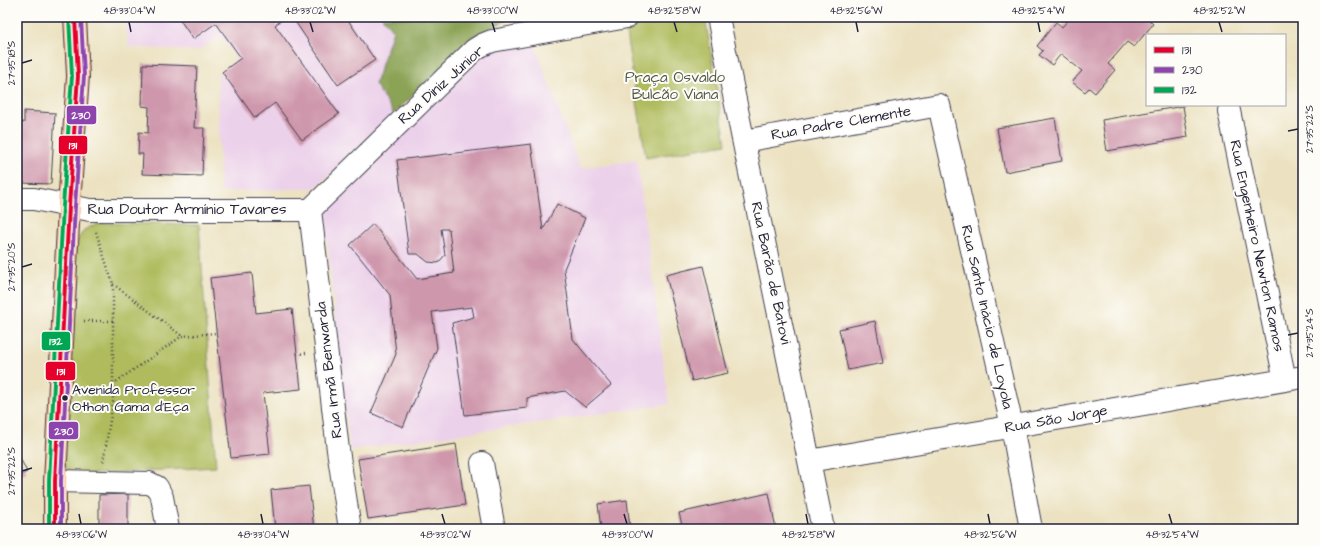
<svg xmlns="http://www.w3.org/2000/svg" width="1320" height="546" font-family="'Architects Daughter',sans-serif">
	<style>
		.built { fill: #ecd1ea }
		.green { fill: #afbb5c; stroke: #686e4c }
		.forest { fill: #8ba354; stroke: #566248 }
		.building { fill: #cf97ac }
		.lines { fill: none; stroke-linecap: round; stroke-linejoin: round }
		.minor-casing { stroke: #403f4f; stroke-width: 24 }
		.major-casing { stroke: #403f4f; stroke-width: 24 }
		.path { stroke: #403f4f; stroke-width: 2.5; stroke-dasharray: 1 3; stroke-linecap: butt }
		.minor { stroke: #fff; stroke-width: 22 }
		.major { stroke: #fbbb8d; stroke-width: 22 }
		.bus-1-casing { stroke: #fdfcf7; stroke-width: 7 }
		.bus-2-casing { stroke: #fdfcf7; stroke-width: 7 }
		.bus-3-casing { stroke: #fdfcf7; stroke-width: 7 }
		.bus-1 { stroke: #e4002b; stroke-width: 4 }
		.bus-2 { stroke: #8e44ad; stroke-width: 4 }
		.bus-3 { stroke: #00a651; stroke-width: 4 }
		.ticks { fill: none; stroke: #22223b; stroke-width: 1.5 }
		.bus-dot { fill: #22223b; stroke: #fdfcf7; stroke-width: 1.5 }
		.labels { text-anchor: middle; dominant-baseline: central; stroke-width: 4; stroke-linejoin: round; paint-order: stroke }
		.bus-label { font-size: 14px; fill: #22223b; stroke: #fdfcf7; text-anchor: start }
		.park-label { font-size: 15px; fill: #535847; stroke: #fdfcf7 }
		.street-label { font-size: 15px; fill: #22223b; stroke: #fdfcf7 }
		.line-badge { stroke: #fdfcf7; stroke-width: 1.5 }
		.badge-label { font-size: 11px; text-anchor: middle; font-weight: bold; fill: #fff }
		.neatline { fill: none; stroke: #22223b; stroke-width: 1.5 }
		.ticks-label { font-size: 10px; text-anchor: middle; fill: #22223b }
	</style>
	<rect width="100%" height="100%" fill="#fdfcf7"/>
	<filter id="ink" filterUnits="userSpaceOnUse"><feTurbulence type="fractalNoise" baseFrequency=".025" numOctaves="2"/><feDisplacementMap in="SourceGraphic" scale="8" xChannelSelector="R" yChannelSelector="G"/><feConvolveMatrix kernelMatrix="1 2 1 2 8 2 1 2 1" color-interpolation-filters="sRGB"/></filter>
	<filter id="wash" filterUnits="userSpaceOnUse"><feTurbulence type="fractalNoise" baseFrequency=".012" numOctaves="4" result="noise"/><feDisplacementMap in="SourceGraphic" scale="16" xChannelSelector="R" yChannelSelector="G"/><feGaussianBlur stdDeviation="0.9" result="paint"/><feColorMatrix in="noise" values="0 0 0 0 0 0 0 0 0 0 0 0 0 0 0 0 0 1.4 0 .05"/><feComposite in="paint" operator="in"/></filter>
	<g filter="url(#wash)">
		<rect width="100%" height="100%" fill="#ece2c1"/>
		<path class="built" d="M125,17H382L393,31L375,84L394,114L315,188L220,192L218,74L237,59L220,36L197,51L129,47Z
			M533,40L580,168L637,160L669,404L350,450L323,201L484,51Z"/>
		<path class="green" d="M684,17H705L726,144L646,158L625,27Z
			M98,223L199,225L216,467L76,475L63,465L75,244L84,230Z"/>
		<path class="forest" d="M382,17H519L511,18L472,37L394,114L375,84L393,31Z"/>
		<g id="blocks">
			<path class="building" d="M178,17H286L275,25L339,114L302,140L275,103L255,118L222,72L241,58L216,23L193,39Z
				M292,17H346L375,60L338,85Z
				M1071,17H1124L1126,18L1127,17H1148L1147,18L1153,24L1134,47L1127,42L1108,64L1115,70L1095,93L1089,88L1085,92L1072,82L1082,71L1061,54L1052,65L1039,55L1043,51L1037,46L1056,22L1062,27Z
				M143,64L197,66L194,128H204L202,176L142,174L143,154H138L139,132L148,133L149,107L142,106Z
				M1183,106L1188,137L1107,151L1102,120Z
				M24,111L55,113L51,184L20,183L21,173H17V122L24,123Z
				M1055,118L1062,161L1005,172L997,128Z
				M531,144L543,230L557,204L585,218L564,269L573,339L611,385L585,407L565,391L527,398V408L465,415L452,323L474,317L472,307L432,312L437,348L403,427L371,413L396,354L390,295L350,245L373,224L417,279L454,273L449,229H441L445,255L438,263L428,262L418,254H409L397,160Z
				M703,266L728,373L692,381L666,275Z
				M252,273L256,313L292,309L301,389L263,393L270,454L231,458L210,278Z
				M875,321L883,363L848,370L839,329Z
				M456,444L465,505L368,519L358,459Z
				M17,452L27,472L17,477Z
				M309,486L314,529H275L271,490Z
				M769,493L776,529H683L679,513Z
				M128,494V529H99V495Z
				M627,500L630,529H601L598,504Z"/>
		</g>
	</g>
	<g filter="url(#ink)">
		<use href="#blocks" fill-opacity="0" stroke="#403f4f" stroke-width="1"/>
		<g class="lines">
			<g class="minor-casing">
				<path id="minor" d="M718,17L823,529
					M1229,111L1285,380
					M744,141L939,105L1012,426L1031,529
					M17,199H34L90,210H310
					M310,210L474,50L482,45L492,41L627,17
					M310,210L338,450L350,529
					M809,461L1303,377
					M482,463L494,529
					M55,481L149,483L157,487L162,497L168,529"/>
			</g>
			<g class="major-casing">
				<path id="major" d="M55,529V481L69,206L78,76L75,17"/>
			</g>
			<path class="path" d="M96,232L113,284V403L103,462
				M113,284L182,336
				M84,321H113
				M297,354L306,353
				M113,384L182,336L217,333"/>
			<use href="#minor" class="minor"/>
			<use href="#major" class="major"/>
			<g class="bus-1-casing">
				<path id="bus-1" d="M55,529V481L69,206L78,76L75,17"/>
			</g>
			<g class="bus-2-casing">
				<path id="bus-2" d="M61,529V481L75,206L84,76L81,17"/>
			</g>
			<g class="bus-3-casing">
				<path id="bus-3" d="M49,529V481L63,206L72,76L69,17"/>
			</g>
			<use href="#bus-1" class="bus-1"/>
			<use href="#bus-2" class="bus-2"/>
			<use href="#bus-3" class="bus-3"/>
		</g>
	</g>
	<path class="ticks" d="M129,22L131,32M310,22L313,32M492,22L495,32M674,22L677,32M856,22L858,32M1038,22L1040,32M1219,22L1222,32M22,63L32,60M1288,131L1298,129M22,267L32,264M1288,335L1298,333M22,471L32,468M79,514L81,524M261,514L263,524M442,514L445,524M624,514L627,524M806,514L808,524M988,514L990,524M1169,514L1172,524"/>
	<circle class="bus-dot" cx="65" cy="398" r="3.5"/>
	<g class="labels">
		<g class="bus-label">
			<text x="72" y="390">Avenida Professor<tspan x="72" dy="17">Othon Gama d'Eça</tspan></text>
		</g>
		<g class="park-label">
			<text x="675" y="77">Praça Osvaldo<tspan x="675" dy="17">Bulcão Viana</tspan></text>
		</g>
		<g class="street-label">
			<text transform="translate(441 85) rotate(-42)">Rua Diniz Júnior</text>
			<text transform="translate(841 123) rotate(-10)">Rua Padre Clemente</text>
			<text x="187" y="209">Rua Doutor Armínio Tavares</text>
			<text transform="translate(1257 246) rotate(78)">Rua Engenheiro Newton Ramos</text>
			<text transform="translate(771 273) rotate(78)">Rua Barão de Batovi</text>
			<text transform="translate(987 317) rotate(77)">Rua Santo Inácio de Loyola</text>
			<text transform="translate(329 370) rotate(-97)">Rua Irmã Benwarda</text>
			<text transform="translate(1056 419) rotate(-10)">Rua São Jorge</text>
		</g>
	</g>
	<g class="line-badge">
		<rect x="66" y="105" width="31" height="20" rx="4" fill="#8e44ad"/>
		<rect x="58" y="135" width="30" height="20" rx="4" fill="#e4002b"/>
		<rect x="41" y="331" width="30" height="20" rx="4" fill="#00a651"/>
		<rect x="45" y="361" width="31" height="20" rx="4" fill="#e4002b"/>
		<rect x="48" y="421" width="31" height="19" rx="4" fill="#8e44ad"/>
	</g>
	<g class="badge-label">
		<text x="81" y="119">230</text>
		<text x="73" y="149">131</text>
		<text x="56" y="345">132</text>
		<text x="61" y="375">131</text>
		<text x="64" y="435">230</text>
	</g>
	<rect width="1320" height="546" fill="none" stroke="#fdfcf7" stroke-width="44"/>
	<rect x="1146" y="34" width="140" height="72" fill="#fdfcf7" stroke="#a5a5ac"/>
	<rect x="1154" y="47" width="20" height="6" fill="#e4002b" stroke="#a5a5ac"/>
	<text x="1182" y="54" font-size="12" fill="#22223b">131</text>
	<rect x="1154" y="67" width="20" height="6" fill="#8e44ad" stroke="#a5a5ac"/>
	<text x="1182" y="74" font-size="12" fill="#22223b">230</text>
	<rect x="1154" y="87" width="20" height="6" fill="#00a651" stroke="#a5a5ac"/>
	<text x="1182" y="94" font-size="12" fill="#22223b">132</text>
	<rect x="22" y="22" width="1276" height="502" class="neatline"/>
	<g class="ticks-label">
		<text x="129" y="14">48°33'04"W</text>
		<text x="310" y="14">48°33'02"W</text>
		<text x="492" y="14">48°33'00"W</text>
		<text x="674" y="14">48°32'58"W</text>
		<text x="856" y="14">48°32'56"W</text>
		<text x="1038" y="14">48°32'54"W</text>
		<text x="1219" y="14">48°32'52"W</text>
		<text transform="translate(11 63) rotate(-90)" y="4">27°35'18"S</text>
		<text transform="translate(1309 129) rotate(-90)" y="4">27°35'22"S</text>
		<text transform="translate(11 267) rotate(-90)" y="4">27°35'20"S</text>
		<text transform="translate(1309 333) rotate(-90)" y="4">27°35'24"S</text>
		<text transform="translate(11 471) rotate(-90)" y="4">27°35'22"S</text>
		<text x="81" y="538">48°33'06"W</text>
		<text x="263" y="538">48°33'04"W</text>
		<text x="445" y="538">48°33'02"W</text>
		<text x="627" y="538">48°33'00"W</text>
		<text x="808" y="538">48°32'58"W</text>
		<text x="990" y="538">48°32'56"W</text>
		<text x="1172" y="538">48°32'54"W</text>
	</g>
</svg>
